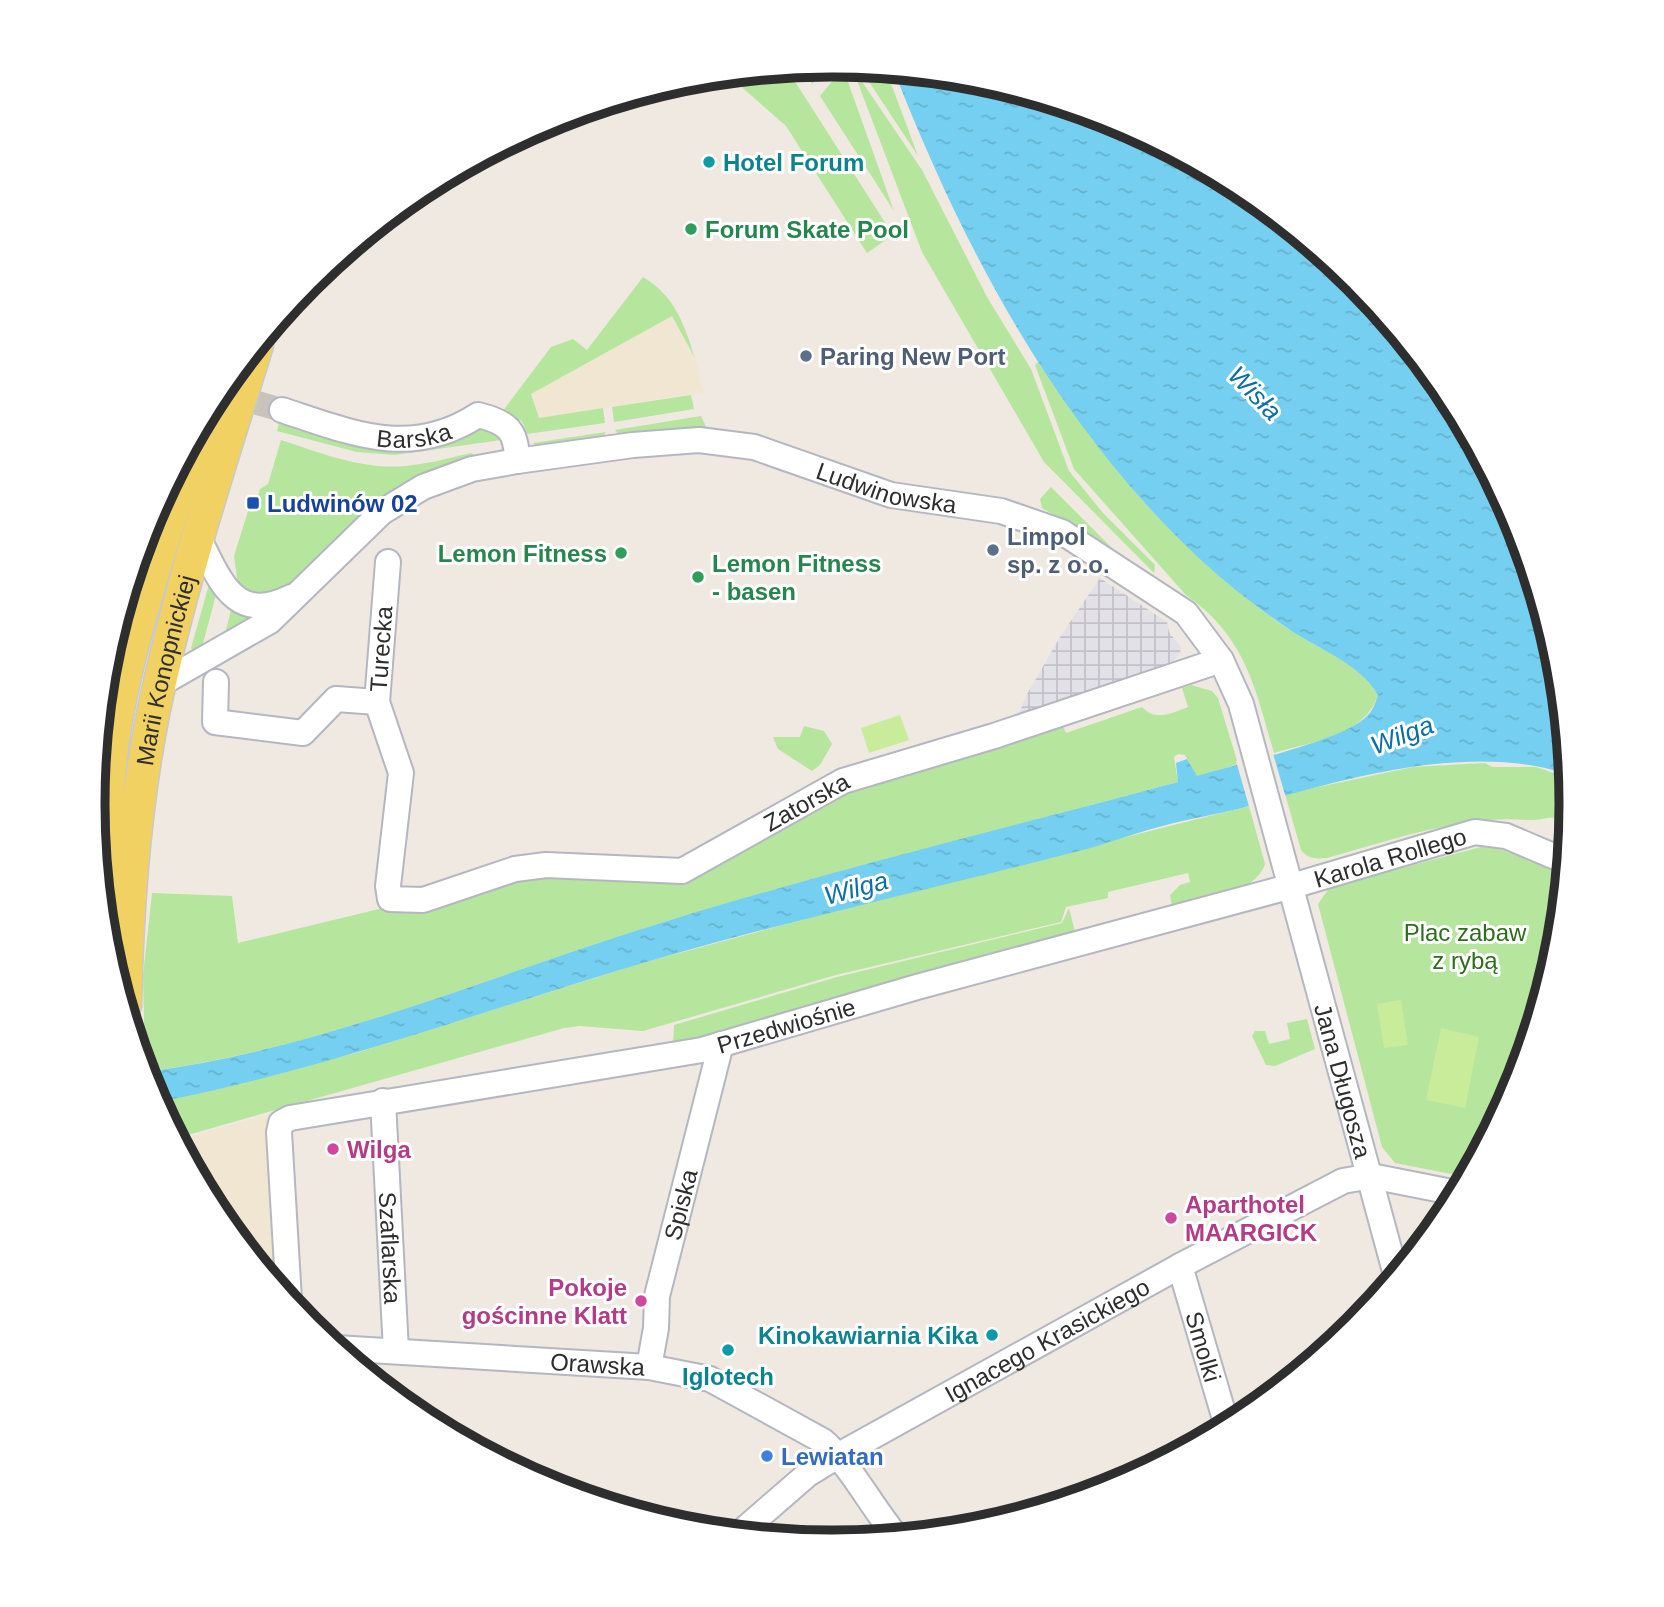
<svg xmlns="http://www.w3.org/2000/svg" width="1664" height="1607" font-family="Arial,sans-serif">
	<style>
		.industrial { fill: url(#industrial-grid) }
		.education { fill: #f0e6d1 }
		.grass { fill: #b6e59e }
		.pitch { fill: #c9ec9a }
		.water { fill: url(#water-ripples) }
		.pier { fill: #efe9e1 }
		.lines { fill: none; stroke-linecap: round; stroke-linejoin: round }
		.minor-tunnel { stroke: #c8c4bd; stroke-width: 24; stroke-dasharray: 24 12; stroke-linecap: butt }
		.minor-casing { stroke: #b4b7c1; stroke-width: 28 }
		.major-casing { stroke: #c9c9c9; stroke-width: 35 }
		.minor { stroke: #fff; stroke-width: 24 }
		.major { stroke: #f2d163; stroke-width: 32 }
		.culture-dot { fill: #0f9aa8; stroke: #fff; stroke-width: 2.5 }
		.leisure-dot { fill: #2e9e5b; stroke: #fff; stroke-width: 2.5 }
		.service-dot { fill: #5c6f8a; stroke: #fff; stroke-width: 2.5 }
		.transit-dot { fill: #1a4fb4; stroke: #fff; stroke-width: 2.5 }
		.hotel-dot { fill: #d1479c; stroke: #fff; stroke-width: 2.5 }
		.shop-dot { fill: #3f7fe0; stroke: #fff; stroke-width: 2.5 }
		.labels { text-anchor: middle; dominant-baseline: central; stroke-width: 6; stroke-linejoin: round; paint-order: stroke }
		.culture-label { font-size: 24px; font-weight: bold; fill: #0d838f; stroke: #fff; text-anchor: start }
		.leisure-label { font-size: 24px; font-weight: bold; fill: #27864d; stroke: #fff; text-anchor: start }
		.service-label { font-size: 24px; font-weight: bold; fill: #4e5e75; stroke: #fff; text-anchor: start }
		.street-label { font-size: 24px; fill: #2e2e2e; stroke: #fff }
		.transit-label { font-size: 24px; font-weight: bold; fill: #164399; stroke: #fff; text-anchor: start }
		.park-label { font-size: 24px; fill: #2c6e1b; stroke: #fff }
		.hotel-label { font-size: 24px; font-weight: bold; fill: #b23c85; stroke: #fff; text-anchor: start }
		.shop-label { font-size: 24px; font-weight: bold; fill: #366cbe; stroke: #fff; text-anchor: start }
		.water-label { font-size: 26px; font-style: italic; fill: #0d6fa3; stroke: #fff }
		.rim { fill: none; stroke: #2e2e2e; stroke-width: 9 }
	</style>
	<defs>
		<pattern id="industrial-grid" width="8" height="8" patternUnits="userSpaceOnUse" patternTransform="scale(1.75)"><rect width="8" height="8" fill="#e3e1e8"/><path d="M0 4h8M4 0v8" fill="none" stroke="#c3c1c7"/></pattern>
		<pattern id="water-ripples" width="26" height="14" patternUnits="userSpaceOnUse" patternTransform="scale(1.75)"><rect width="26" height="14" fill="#75cff0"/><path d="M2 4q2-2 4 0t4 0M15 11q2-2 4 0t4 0" fill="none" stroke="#66b2ce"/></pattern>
	</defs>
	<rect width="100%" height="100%" fill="#efe9e1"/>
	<path class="industrial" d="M1100,578L1167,622L1169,632L1181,647L1180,653L1168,667L1016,721L1026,696L1060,637Z"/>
	<path class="education" d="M672,316L695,358L704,392L538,418L531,394Z
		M267,1115L271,1166L278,1287L218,1214L178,1140Z"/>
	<path class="grass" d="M823,66L826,70L812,84L802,68Z
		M852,67L922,170L987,297L1031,369L1069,471L1103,513L1155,565L1154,573L1044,462L922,252Z
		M843,68L894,211L820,96Z
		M860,68L886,70L918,156Z
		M787,69L893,235L867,253L786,126L728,75Z
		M643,277C675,296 684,324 695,358L672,316L531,394L539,418L603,408L605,423L527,434L522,421L502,412L551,347L573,339L587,350Z
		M1038,362C1097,453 1162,530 1246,598C1261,610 1277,622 1293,632C1323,651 1360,664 1378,695C1365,736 1311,742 1274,753C1255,687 1245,636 1186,595L1074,469L1035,365Z
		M691,395L694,409L614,422L612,407Z
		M701,416L709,433L622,439L615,430Z
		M279,423C337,433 391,466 450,444C460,441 472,435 477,428L485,427L501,440L395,455L357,452L277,431Z
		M606,432L601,441L537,447L533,443Z
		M281,440C324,454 367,472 413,465C433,463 452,457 472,453L476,459L289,588L259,601L238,584L234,556L248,511L254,512L260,489L268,484Z
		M1051,487L1113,549L1042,508L1040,499Z
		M210,581L217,591L202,647L193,651L191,648Z
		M232,606L256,615L224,638Z
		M1191,685L1212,691L1218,698L1238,764L1197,777L1185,755L1178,754L1174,757L1178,782C996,831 812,875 632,932C469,984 316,1050 145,1072L143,976L152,893L232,896L238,943L519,875L646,876L836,791L1061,722L1066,733L1142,707C1156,722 1171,713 1188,707L1182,688Z
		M804,726L824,731L832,744L820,765L812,771L778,749L773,737H800Z
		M1485,763L1492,767H1536L1568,778L1569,822C1546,813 1546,821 1527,820C1460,815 1393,840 1327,858C1316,859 1308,859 1301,850L1285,794L1413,767Z
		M1249,806L1265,864C1255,895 1200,899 1172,906L1170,895L1180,885L1190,882L1188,873L1108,892V898L1066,907L1061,922L836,975L643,1031L580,1026L564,1028L177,1138L158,1102L356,1053L642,963L888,897Z
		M1481,847L1497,848L1564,874L1556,948L1514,1087L1470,1170L1465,1169L1456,1175L1395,1163L1382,1147L1318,904L1330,887Z
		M1069,908L1075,932L1073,938L673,1045L674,1025L837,977L1062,923Z
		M1307,1019L1315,1049L1275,1066L1266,1065L1252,1036L1255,1031H1265L1269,1044L1290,1039L1287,1023Z"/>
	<path class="pitch" d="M900,715L909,740L869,753L861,728Z
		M1401,1000L1408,1045L1384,1048L1377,1004Z
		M1441,1028L1479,1037L1465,1108L1426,1100Z"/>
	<path class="water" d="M894,71L977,79L1115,121L1243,189L1336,266L1372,303L1446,393L1515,521L1557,660L1568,774C1469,742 1348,778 1252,805C1222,814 1190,818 1159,827C1131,834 1104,845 1075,852C931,889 786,921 643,963C482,1011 324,1070 158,1102L145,1072C314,1050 470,984 632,932C811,875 996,831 1178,782L1176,763L1187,759L1197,776C1236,764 1338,742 1365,718C1373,711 1375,704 1378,695C1359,663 1320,650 1290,630C1259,609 1229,586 1202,561C1058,427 965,252 894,71Z"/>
	<path class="pier" d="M1272,750L1286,798L1250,810L1236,761Z"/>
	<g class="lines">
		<path class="minor-tunnel" d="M219,392L282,410"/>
		<g class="minor-casing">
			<g id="minor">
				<path id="s1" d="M282,410C352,433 411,459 478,415C507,422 517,430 517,461"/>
				<path d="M198,537C220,580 234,625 291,597"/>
				<path id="s2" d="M388,562L377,702L401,773L388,886L390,899L423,900L515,869L546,865L682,871L843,781L994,736L1221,660"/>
				<path d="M216,682L215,722L303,733L336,699L377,702"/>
				<path id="s3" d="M160,684L270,621L382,512L423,487L472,469L517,461L633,445L699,440L754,447L891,495L1001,511L1062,532L1186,613L1221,660L1241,704L1396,1275"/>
				<path id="s4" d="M383,1101L396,1351"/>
				<path id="s5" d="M1180,1266L1227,1426"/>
				<path id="s6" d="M289,1300L279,1132L281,1123L290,1118L702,1050L917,987L1292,886L1475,832L1506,836L1565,861"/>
				<path id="s7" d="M336,1348L649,1367L710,1379L823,1441C852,1467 871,1506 896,1536"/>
				<path id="s8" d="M649,1367L656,1328L657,1296L721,1044"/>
				<path id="s9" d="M740,1533L808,1474L839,1455L1180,1266L1343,1181L1371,1176L1457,1193"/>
			</g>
		</g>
		<g class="major-casing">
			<g id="major">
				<path d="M106,933C106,864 104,794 115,726C132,627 167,530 196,434"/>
				<path id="s10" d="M125,1005C127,907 134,810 153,714C179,589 219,467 257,345"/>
			</g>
		</g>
		<use href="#minor" class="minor"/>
		<use href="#major" class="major"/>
	</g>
	<g class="culture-dot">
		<circle cx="709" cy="162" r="7"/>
		<circle cx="992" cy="1335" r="7"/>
		<circle cx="728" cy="1350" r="7"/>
	</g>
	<g class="leisure-dot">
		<circle cx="691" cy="229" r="7"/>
		<circle cx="621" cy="553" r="7"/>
		<circle cx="698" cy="577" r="7"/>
	</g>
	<g class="service-dot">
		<circle cx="806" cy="356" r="7"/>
		<circle cx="993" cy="550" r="7"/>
	</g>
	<rect class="transit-dot" x="246" y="496" width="14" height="14" rx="3.5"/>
	<g class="hotel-dot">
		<circle cx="333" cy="1149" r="7"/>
		<circle cx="1171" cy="1218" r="7"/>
		<circle cx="641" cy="1301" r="7"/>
	</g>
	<circle class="shop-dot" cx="767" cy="1456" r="7"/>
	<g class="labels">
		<g class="culture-label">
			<text x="723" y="162">Hotel Forum</text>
			<text x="978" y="1335" text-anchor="end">Kinokawiarnia Kika</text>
			<text x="728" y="1376" text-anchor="middle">Iglotech</text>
		</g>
		<g class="leisure-label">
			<text x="705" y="229">Forum Skate Pool</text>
			<text x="607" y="553" text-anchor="end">Lemon Fitness</text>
			<text x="712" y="563">Lemon Fitness<tspan x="712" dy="28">- basen</tspan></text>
		</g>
		<g class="service-label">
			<text x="820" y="356">Paring New Port</text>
			<text x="1007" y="536">Limpol<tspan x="1007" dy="28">sp. z o.o.</tspan></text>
		</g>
		<g class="street-label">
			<text stroke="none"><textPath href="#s1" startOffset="136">Barska</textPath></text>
			<text stroke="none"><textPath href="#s3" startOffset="807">Ludwinowska</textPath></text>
			<text transform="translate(381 649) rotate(-86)">Turecka</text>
			<text stroke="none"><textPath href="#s10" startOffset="338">Marii Konopnickiej</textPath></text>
			<text stroke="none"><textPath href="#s2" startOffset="782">Zatorska</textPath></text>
			<text stroke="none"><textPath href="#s6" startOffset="1320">Karola Rollego</textPath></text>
			<text stroke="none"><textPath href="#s6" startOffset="693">Przedwiośnie</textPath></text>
			<text stroke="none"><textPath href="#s3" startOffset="1634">Jana Długosza</textPath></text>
			<text stroke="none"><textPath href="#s8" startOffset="166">Spiska</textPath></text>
			<text stroke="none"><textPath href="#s4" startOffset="147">Szaflarska</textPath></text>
			<text stroke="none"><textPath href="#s9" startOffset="364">Ignacego Krasickiego</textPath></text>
			<text stroke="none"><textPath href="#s5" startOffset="84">Smolki</textPath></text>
			<text stroke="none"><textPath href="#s7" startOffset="262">Orawska</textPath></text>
		</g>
		<g class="transit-label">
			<text x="267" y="503">Ludwinów 02</text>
		</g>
		<g class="park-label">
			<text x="1465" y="932">Plac zabaw<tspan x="1465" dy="28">z rybą</tspan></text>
		</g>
		<g class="hotel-label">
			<text x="347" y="1149">Wilga</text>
			<text x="1185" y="1204">Aparthotel<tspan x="1185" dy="28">MAARGICK</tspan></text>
			<text x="627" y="1287" text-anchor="end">Pokoje<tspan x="627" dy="28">gościnne Klatt</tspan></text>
		</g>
		<g class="shop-label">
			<text x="781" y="1456">Lewiatan</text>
		</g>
		<g class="water-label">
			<text transform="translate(1255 393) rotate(46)">Wisła</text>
			<text transform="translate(1402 735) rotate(-21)">Wilga</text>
			<text transform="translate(856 888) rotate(-15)">Wilga</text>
		</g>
	</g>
	<path d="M0 0H1664V1607H0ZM831 77H833A726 726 0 0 1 1559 803V804A726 726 0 0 1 833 1530H831A726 726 0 0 1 105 804V803A726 726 0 0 1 831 77Z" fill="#fff" fill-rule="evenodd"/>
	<path class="rim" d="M831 77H833A726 726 0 0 1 1559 803V804A726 726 0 0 1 833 1530H831A726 726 0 0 1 105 804V803A726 726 0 0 1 831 77Z"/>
</svg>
